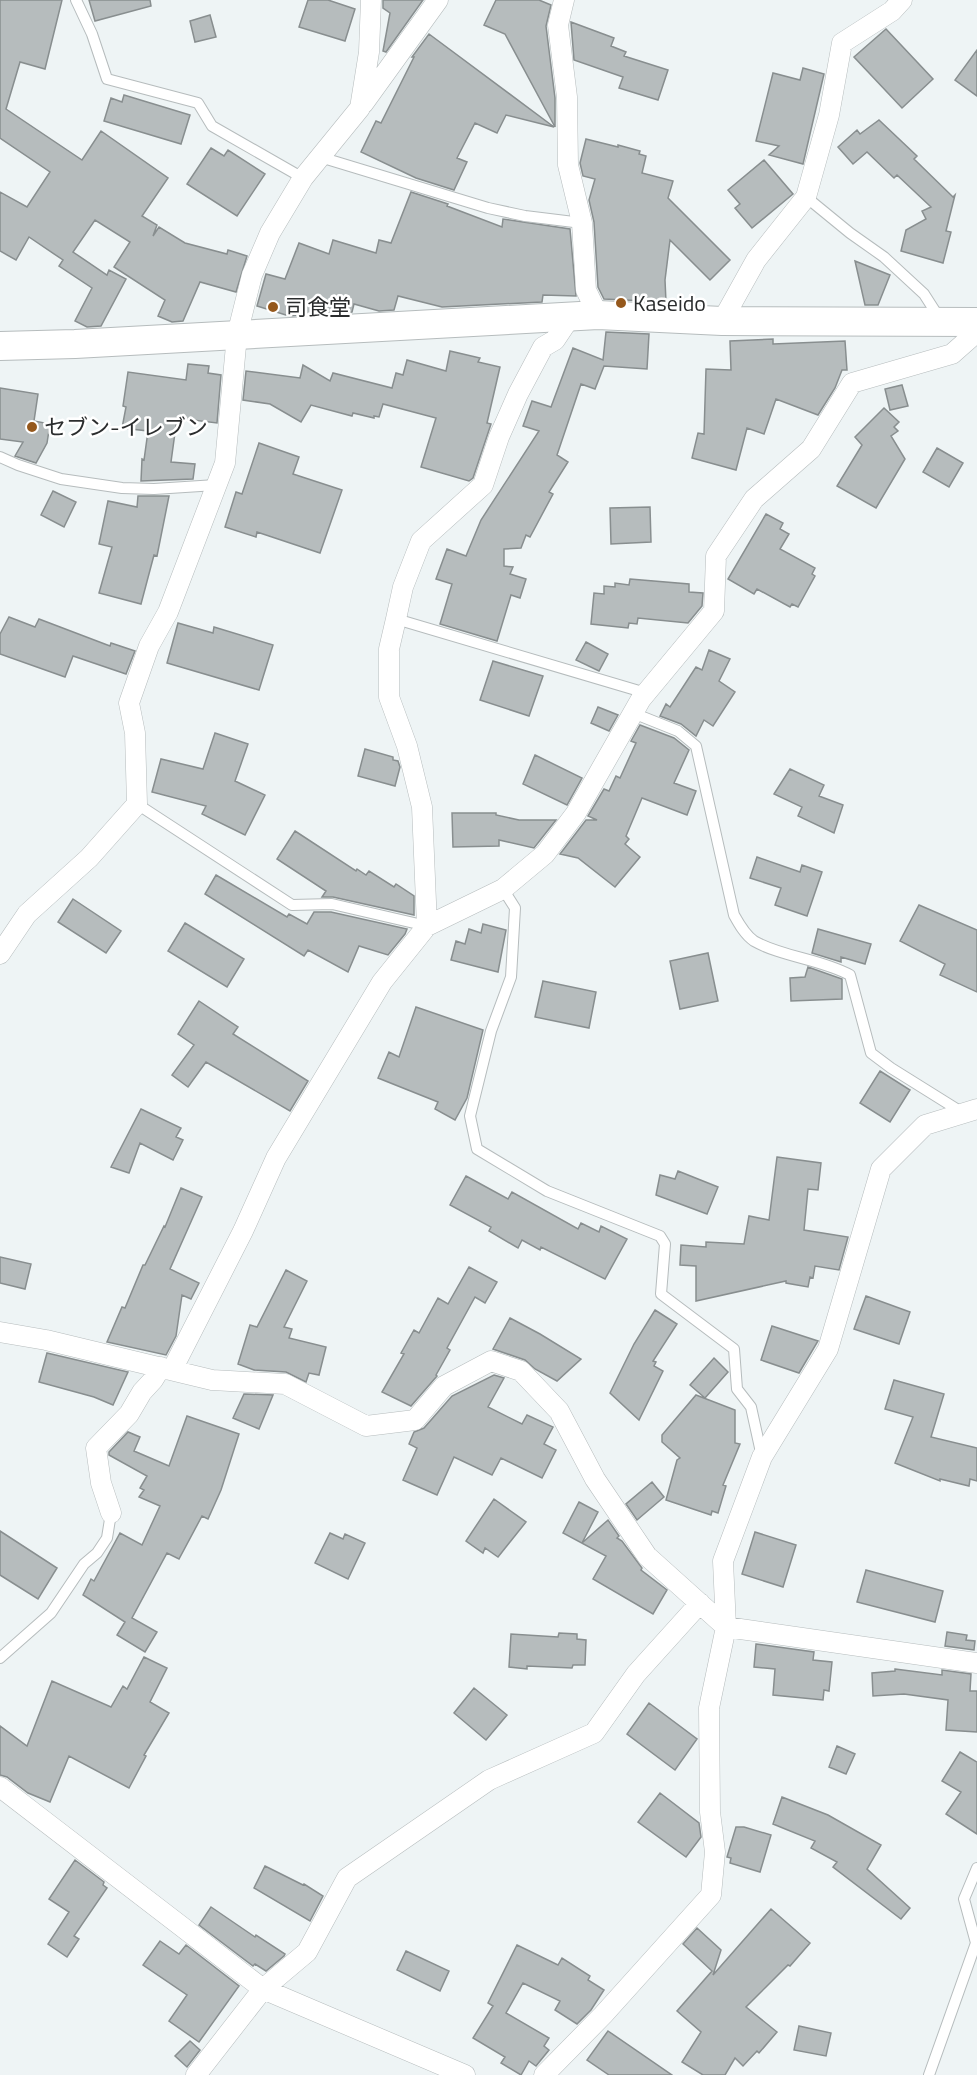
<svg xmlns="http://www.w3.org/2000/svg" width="977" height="2075" font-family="'Titillium Web','Noto Sans JP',sans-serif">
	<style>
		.building { fill: #b6bcbd; stroke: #888e8f; stroke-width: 1.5 }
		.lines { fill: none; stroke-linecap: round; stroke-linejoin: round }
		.lane-casing { stroke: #b6bcbd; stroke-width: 12 }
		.street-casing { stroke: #b6bcbd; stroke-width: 21 }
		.secondary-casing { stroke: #b6bcbd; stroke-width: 30 }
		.lane { stroke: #fff; stroke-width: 10 }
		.street { stroke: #fff; stroke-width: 20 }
		.secondary { stroke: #fff; stroke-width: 28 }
		.poi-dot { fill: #95581c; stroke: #fff; stroke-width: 2 }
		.labels { text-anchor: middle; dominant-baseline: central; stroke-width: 5; stroke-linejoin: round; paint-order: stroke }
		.poi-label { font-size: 22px; fill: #2b2d2e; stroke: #fff; text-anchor: start }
	</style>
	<rect width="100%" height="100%" fill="#eef4f5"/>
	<path class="building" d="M0,0H62L45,69L20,62L6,109L82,160L101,131L168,178L142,216L157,225L153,236L159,227L185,243L227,254L228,250L247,256L236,292L200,282L183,321L172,322L158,316L165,300L114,267L130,242L95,220L73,252L107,275L109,270L126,279L101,326L87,327L75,321L92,288L59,266L63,260L29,237L16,260L0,251V192L27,207L50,172L0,138Z
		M89,0H150L151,6L95,21Z
		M308,0H328L355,9L345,41L299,27Z
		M383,0H423L386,52L383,51L390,13L383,8Z
		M496,0H539L551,5L546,26L555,98V127L505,34L484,25Z
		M210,15L216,37L195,42L190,21Z
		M571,22L614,38L611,46L626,52L624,56L668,70L658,100L619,88L623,77L574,60Z
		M886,29L933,79L902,108L854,57Z
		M429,34L554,127L506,115L497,133L475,123L457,158L467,162L454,190L416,178L361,152L376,121L381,123L414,57H412Z
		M977,50V96L955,80Z
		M803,68L824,74L803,164L769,155L779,146L756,141L773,73L800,80Z
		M124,95L190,115L181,144L104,121L111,98L122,102Z
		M879,120L917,156L914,159L953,197L955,195L946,231L951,232L943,263L901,251L906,230L926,219L922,211L931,207L897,175L894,178L867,152L853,164L838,147L857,130L860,134Z
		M586,139L618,147V145L640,151L639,154L646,156L642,173L673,181L668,198L730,260L710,280L670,240L665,280L666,302L604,299L598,287L594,222L589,200L595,179L583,176L580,163Z
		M211,148L224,156L228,150L265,174L237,216L187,184Z
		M764,160L793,194L752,228L735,208L740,204L728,190Z
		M411,192L448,204L447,206L502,227L503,219L570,229L576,296L543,295L542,302L442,307L398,296L394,310L379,311L354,304L352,312L289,316L257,306L266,274L285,279L299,243L329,254L333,240L376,253L379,240L391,243Z
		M855,261L890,275L878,305H865Z
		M606,332L649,334L647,369L604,366L595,389L581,384L557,455L568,462L549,492L553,494L530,537L526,535L521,548L504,549V566L513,567L510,574L526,579L520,598L511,595L497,641L440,624L452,584L436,579L447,549L466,556L481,520L539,431L523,426L532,401L551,407L573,348L603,360Z
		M773,339V344L845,341L847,370H842L835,388L818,415L776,399L764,434L747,428L736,470L692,458L698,433L704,434L706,369L731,370L730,341Z
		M450,351L480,358L478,362L500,367L487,423L491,424L473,478L469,481L421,467L436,418L383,404L379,417L374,416V418L353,413L352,416L311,405L301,422L270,404L243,400L246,371L300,378L303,365L330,381L333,373L392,388L396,373L403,375L407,360L446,371Z
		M188,364L209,366L208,373L221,375L217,423L177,418L171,462L195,464L193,479L141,481L142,459L144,460L148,431L122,428L126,407L123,406L128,372L186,380Z
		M902,385L908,406L890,410L885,389Z
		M0,388L38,394L34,421L50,424L47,443L36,463L15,456L23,442L0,439Z
		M884,408L899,422L894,427L898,431L891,436L905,459L876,508L837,486L862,445L855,437Z
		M259,443L299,457L293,474L342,490L320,553L257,532L256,537L225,527L236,492L242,494Z
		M937,448L963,463L949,487L923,472Z
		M53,491L76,502L64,527L41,515Z
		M138,496H169L157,556L154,555L141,604L99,593L112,547L99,544L108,501L137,507Z
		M650,507L651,542L611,544L610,508Z
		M766,514L783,523L780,529L789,534L780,549L815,568L812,574L815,576L798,607L792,604L790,607L757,589L754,594L728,579Z
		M630,579L689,584V592L703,593L702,606L688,623L638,618L637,624L629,623L628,628L591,624L594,593L604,594V586L615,587V583L629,585Z
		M9,617L35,627L39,619L110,646L111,643L135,651L126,674L73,656L65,677L0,654V634Z
		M178,623L213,633L214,627L273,645L259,690L167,663Z
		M586,642L608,654L599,671L576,660Z
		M709,650L730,659L719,681L735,692L713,726L704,720L696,736L681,724L660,716L666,704L670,707L696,667L702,670Z
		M493,661L543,676L529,716L480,700Z
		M598,707L618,715L609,731L591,723Z
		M640,725L674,738L689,750L674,783L696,791L687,815L642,798L626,836L629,839L625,844L640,857L615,887L578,858L560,854L586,820H597L588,816L604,789L609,791L616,776L620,778L636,743L631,741Z
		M215,733L248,744L235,781L265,795L245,835L202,814L206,806L152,792L161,759L203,769Z
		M365,749L393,757V760L398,761L400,767L395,786L358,776Z
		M535,755L582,778L567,805L523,784Z
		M790,769L824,785L819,796L843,805L834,833L798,816L802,807L774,794Z
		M452,813H496V815L519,820H556L534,848L499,840V846L453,847Z
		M295,831L356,871L357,869L366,875L369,871L394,887L396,884L414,896V915L333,897H322L326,891L277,859Z
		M757,857L800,872L802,865L822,872L807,916L775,905L781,888L750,878Z
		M216,875L287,917L289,914L307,924L314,912H331L407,929L405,934L388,955L359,946L348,972L308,950L304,956L205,894Z
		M73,899L121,931L106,953L58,922Z
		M919,905L977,930V992L940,975L945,964L900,941Z
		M185,923L244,959L227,987L168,951Z
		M483,924L506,930L498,972L451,960L456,941L465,944L469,929L481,933Z
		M818,929L871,944L865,964L841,957V962L812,953Z
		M708,953L718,1001L680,1009L670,961Z
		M808,967L842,979V999L791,1001L790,978L805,977Z
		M543,981L596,992L589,1028L535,1017Z
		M199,1001L238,1027L233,1034L308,1081L290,1111L206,1062L188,1087L172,1075L194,1045L178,1034Z
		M416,1007L483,1030L467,1098L455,1120L435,1109L438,1102L378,1078L389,1052L399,1057Z
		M880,1071L910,1090L890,1122L860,1103Z
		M141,1109L181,1128L176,1137L183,1140L173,1160L140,1143L129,1173L111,1167Z
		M777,1157L821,1163L818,1190L808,1189L804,1230L848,1237L839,1270L815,1266L813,1278L810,1277L808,1287L786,1283V1281L696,1301V1266L680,1265L681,1245L706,1247V1242L744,1244L749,1216L769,1220Z
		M678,1171L718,1187L707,1214L656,1195L660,1175L675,1179Z
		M466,1176L508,1199L512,1192L578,1229L581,1223L599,1232L601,1226L627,1239L605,1279L541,1247L540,1250L522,1240L518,1248L489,1231L491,1227L450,1205Z
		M181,1188L202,1197L170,1269L199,1283L191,1299L182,1295L176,1336L166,1355L107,1342L122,1307L125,1308L143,1265H145L164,1226L165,1227Z
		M0,1257L31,1264L25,1289L0,1283Z
		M469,1267L497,1282L485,1303L475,1297L447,1348L450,1350L436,1375L437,1376L411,1406L382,1392L404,1354L401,1353L414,1330L419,1333L438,1298L448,1304Z
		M286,1270L307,1281L284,1327L292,1329L289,1338L326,1347L319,1375L309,1373L306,1382L286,1372L254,1370L238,1364L250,1325L257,1327Z
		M866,1296L910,1312L899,1344L854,1329Z
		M655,1310L677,1324L653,1361L656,1362L654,1366L663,1371L639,1420L610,1393L634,1344Z
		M510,1318L540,1334L581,1359L557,1381L535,1369L525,1360L493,1349Z
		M772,1326L818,1341L799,1373L761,1360Z
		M47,1353L128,1372L113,1405L94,1397L39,1382Z
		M714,1358L728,1372L705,1398L690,1385Z
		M494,1375L504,1378L488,1407L522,1424L527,1415L553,1427L544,1444L556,1450L542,1478L501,1458L492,1475L454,1457L437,1495L403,1480L417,1448L409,1444L414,1432L424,1428L452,1396Z
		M894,1380L944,1394L931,1437L977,1448V1481L970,1479L969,1486L940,1479V1481L895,1463L913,1417L885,1409Z
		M244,1394L273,1395L259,1429L233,1418Z
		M696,1395L735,1410V1443L740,1444L723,1485L726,1486L718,1513L712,1511L711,1515L666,1500L677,1460L680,1458L662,1442V1435Z
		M187,1416L239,1434L221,1490L208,1519L202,1516L179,1559L167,1553L132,1618L157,1632L145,1652L117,1635L125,1622L83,1595L91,1579L94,1581L120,1533L142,1545L160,1506L139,1497L144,1490L140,1488L147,1476L109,1455V1452L128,1432L140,1437L134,1451L169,1466Z
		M652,1482L664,1497L637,1520L626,1504Z
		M494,1499L526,1522L498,1557L485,1548L483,1553L466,1541Z
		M579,1502L598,1512L582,1543L608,1520L619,1536L617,1538L622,1541L642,1568L641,1570L667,1590L653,1614L593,1579L606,1556L563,1533Z
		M0,1531L57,1568L38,1599L0,1575Z
		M755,1532L796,1545L783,1587L742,1574Z
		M330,1533L343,1539L345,1534L365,1543L348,1579L315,1563Z
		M866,1570L943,1591L935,1622L857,1602Z
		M947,1632L967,1635L966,1640L975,1641L974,1650L945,1646Z
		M559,1633L577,1634V1639L586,1640L585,1665H573L572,1668L527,1666V1669L509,1667L511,1634L558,1637Z
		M756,1644L814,1652L813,1660L832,1662L829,1691L824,1690L823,1700L773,1695L775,1669L754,1667Z
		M144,1657L167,1668L150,1702L169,1713L144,1755L146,1756L129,1788L69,1756L50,1802L28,1793L7,1777L0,1775V1726L27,1746L52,1681L111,1707L123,1686L127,1689Z
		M895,1669L942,1675V1670L971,1674L970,1691H977V1732L946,1730L948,1700L904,1694L873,1696L872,1673L895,1671Z
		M474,1688L507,1715L486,1740L454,1713Z
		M649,1703L697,1739L675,1770L627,1734Z
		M837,1746L855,1754L846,1774L829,1767Z
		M960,1752L977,1762V1834L946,1814L961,1792L942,1781Z
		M660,1793L699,1823L701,1837L686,1857L638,1822Z
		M782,1797L828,1815L881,1845L867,1869L910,1908L901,1919L833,1867L837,1862L811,1848L815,1841L773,1824Z
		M736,1827H744L771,1835L760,1872L730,1863L731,1858L727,1857Z
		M75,1860L104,1882L103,1885L107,1888L74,1936L79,1939L67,1957L48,1944L69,1912L49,1899Z
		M265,1866L303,1885L304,1884L323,1896L310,1921L254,1888Z
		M211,1907L255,1937L256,1935L285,1954L284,1956L266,1971L255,1964L253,1966L199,1925Z
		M771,1909L810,1943L790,1966L788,1965L746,2007L777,2032L759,2053L757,2051L743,2066L735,2058L725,2075H703L682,2062L701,2032L677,2011L712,1971L683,1944L697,1928L721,1950L713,1975Z
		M160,1941L179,1954L186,1945L239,1986L199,2042L169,2021L187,1995L143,1965Z
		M517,1945L558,1965L562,1958L590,1976L588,1980L604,1990L591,2010L577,2024L555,2010L560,2001L523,1983L506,2013L549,2038L544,2046L549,2050L536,2066L529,2061L521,2075L501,2063L505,2057L473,2038L493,2006L488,2003Z
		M406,1951L449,1971L440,1991L397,1970Z
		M799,2026L831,2033L826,2056L794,2050Z
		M608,2031L672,2075H609L587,2060Z
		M190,2041L200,2050L187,2067L175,2056Z"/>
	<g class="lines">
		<g class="lane-casing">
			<path id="lane" d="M76,0L92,34L107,79L198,103L212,126L303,178
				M320,157L488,208L525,216L582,223
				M806,197L850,233L884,257L924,294L940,319
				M0,457L18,465L61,479L122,488L154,489L216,485
				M396,619L646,693
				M633,713L678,731L696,746L734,915C739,924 745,935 754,941C782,957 821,959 850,975L871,1053L891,1068L963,1113
				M137,804L292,905L332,904L427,926
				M503,889L515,908L511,977L491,1031L470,1116L477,1149L547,1191L660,1236L665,1244L661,1294L734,1349L737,1389L751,1407L762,1457
				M0,1658L51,1613L84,1564L97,1553L107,1538L111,1513
				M929,2075L976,1943L964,1899L977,1868"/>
		</g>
		<g class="street-casing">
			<path id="street" d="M564,0L558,25L567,97L568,165L582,223L586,290L598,315
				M363,104L438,0
				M722,321L756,260L806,197L829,115L842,43L892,11L902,0
				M427,926L503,889L545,854L576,813L641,699L714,611L716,556L754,499L811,449L852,383L952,354L977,332
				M0,954L27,914L89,858L137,804L135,733L129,703L149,646L168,612L225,463L237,335L252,275L270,233L303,178L360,108L369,52L371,0
				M0,1332L46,1340L212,1380L285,1384L366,1426L415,1420L444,1386L491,1361L521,1371L559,1411L595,1479L647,1556L726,1627L977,1663
				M172,1370L243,1231L276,1158L382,982L427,926L422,807L407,746L389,697V649L396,619L403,587L421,541L483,485L499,437L518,394L543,347L555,340L571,316
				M111,1513L101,1483L96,1448L129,1414L142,1392L153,1380L161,1367
				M0,1787L263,1989L465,2075
				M196,2075L263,1989L307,1952L347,1878L489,1780L594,1733L636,1674L700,1603
				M544,2075L603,2015L711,1895L715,1852L710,1812L709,1708L726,1627L723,1561L762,1457L828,1349L881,1169L925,1125L977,1109"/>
		</g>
		<g class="secondary-casing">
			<path id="secondary" d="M0,346L75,344L598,315L722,321L977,322"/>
		</g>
		<use href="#lane" class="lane"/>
		<use href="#street" class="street"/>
		<use href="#secondary" class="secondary"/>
	</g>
	<g class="poi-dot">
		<circle cx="621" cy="303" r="6"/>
		<circle cx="273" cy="307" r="6"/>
		<circle cx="32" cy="427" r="6"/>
	</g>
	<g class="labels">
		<g class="poi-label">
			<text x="633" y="303">Kaseido</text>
			<text x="285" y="307">司食堂</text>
			<text x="44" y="427">セブン-イレブン</text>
		</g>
	</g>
</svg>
